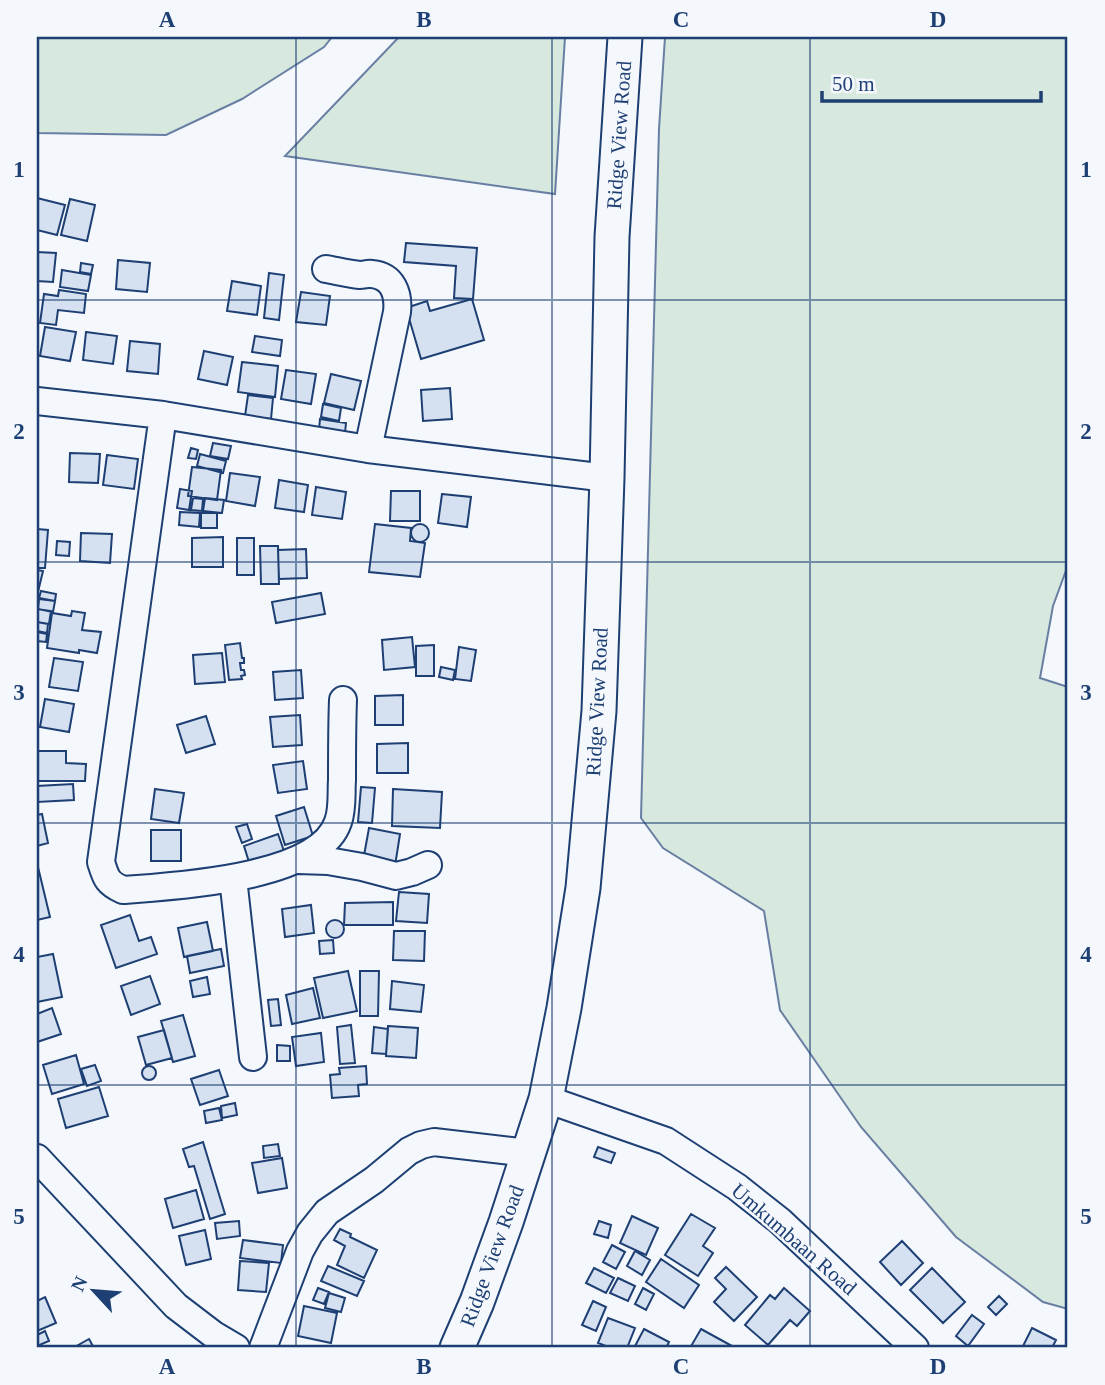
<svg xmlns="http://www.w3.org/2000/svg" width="1105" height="1385" font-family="Georgia,serif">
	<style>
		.green { fill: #d7e8df; stroke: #687fa3; stroke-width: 2 }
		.building { fill: #d5e0f0; stroke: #1d3f73; stroke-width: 2 }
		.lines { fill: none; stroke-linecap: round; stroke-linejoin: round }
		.minor-casing { stroke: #1d3f73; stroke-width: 30 }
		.tertiary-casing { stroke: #1d3f73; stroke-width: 37 }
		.minor { stroke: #f4f7fb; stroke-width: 26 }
		.tertiary { stroke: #f4f7fb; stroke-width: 33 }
		.grid { fill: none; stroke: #1d3f73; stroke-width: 2; stroke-opacity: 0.55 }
		.labels { text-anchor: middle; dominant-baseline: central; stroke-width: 5; stroke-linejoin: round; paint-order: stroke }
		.street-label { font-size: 21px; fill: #1d3f73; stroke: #f4f7fb }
		.neatline { fill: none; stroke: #1d3f73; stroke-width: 2.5 }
		.grid-label { font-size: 23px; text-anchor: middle; font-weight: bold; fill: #1d3f73 }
	</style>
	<rect width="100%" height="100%" fill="#f4f7fb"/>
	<path class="green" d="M37,37H332L324,47L242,99L166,135L37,133Z
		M399,37H565L555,194L285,156Z
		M665,37H1068V565L1053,606L1040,678L1068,687V1309L1043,1302L956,1237L861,1127L780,1010L764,911L663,848L641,818L659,129Z"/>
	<path class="building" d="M37,198L65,205L57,235L37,230Z
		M70,199L95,205L87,241L61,235Z
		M406,243L477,248L473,299L454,298L456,266L404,262Z
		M37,252L56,253L53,282L37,281Z
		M118,260L150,263L147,292L116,289Z
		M81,263L93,265L91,274L80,272Z
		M62,270L91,275L88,291L60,287Z
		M269,273L284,275L279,320L264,318Z
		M232,281L261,286L257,315L227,311Z
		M59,290L86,294L84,313L58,310L56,325L40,323L44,294L58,296Z
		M301,292L330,296L326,325L296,322Z
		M472,299L484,340L421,359L406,308L427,301L430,311Z
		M45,327L76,332L70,361L40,356Z
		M86,332L117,336L113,364L83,360Z
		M255,336L282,340L280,356L252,352Z
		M130,341L160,344L158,374L127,371Z
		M204,351L233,357L227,385L198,379Z
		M242,362L278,366L275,397L238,392Z
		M286,370L316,374L311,404L281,399Z
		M331,374L361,381L354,410L324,403Z
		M450,388L452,419L423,421L421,390Z
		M248,395L273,398L271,419L245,416Z
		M323,404L341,408L339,421L321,417Z
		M320,419L346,423L345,433L319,430Z
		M213,443L231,446L228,459L210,456Z
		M191,448L198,450L196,459L188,458Z
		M70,453L100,454L98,483L69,482Z
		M200,454L226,461L223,473L197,466Z
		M107,455L138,459L134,489L103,485Z
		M192,467L221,470L217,500L188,496Z
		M230,473L260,477L255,506L226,501Z
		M279,480L308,485L304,512L275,508Z
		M316,487L346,492L342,519L312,515Z
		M180,489L192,491L189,510L177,508Z
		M391,491H420V521H390Z
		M442,494L471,497L467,527L438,523Z
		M193,498L203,499L202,511L191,510Z
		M205,498L224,500L222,513L203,511Z
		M180,512L200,513L199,527L179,525Z
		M201,513H217V528H201Z
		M375,524L411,528L410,541L425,543L420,577L369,572Z
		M411 533a9 9 0 1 1 18 0a9 9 0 1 1-18 0Z
		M37,529L48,530L45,568H37Z
		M81,533L112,534L110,563L80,561Z
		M223,537V567H192V538Z
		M237,538H254V575H237Z
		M57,541L70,542L69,556L56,555Z
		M260,546H278L279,584H261Z
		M306,549L307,578L279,579L278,550Z
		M37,570L43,571L37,596Z
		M41,591L56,594L55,601L39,598Z
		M321,593L325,614L276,623L272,602Z
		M39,599L55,601L53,612L38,609Z
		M37,609L51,611L49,624L37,622Z
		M72,611L85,613L82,630L101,632L97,653L79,650V653L47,648L52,613L71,616Z
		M37,622L48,624L47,633L37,631Z
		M37,632L47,634L46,642L37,641Z
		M412,637L415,667L384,670L382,640Z
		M240,643L242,658H244V663H240L241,670H244L245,675L241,676L242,679L229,680L225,645Z
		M434,645V676H416V646Z
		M459,647L476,650L471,681L455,679Z
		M222,653L225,682L195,684L193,655Z
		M54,658L83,662L78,691L49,687Z
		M441,667L455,670L453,680L439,677Z
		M301,670L303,698L275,700L273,672Z
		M403,695V725H375V696Z
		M45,699L74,704L69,732L40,727Z
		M300,715L302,745L273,747L270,717Z
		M206,716L215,744L186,753L177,725Z
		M408,743V773H377V744Z
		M38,751H66V763L86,764L85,781H37Z
		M303,761L307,789L278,793L273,765Z
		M73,784L74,800L37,802V786Z
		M361,787L375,788L372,823L358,822Z
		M155,789L184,793L179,823L151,819Z
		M393,789L442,792L440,828L392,826Z
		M304,807L313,836L285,845L276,816Z
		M42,814L48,843L37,846V815Z
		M247,824L252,839L242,843L236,827Z
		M369,828L400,834L395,866L363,861Z
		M151,830H181V861H151Z
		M278,834L284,851L249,862L244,846Z
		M37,863L50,917L37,920Z
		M399,892L429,894L427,923L396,921Z
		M393,902V925H344L345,903Z
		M311,905L314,933L285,937L282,909Z
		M130,915L139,941L151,937L157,954L116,968L101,925Z
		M326 929a9 9 0 1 1 18 0a9 9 0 1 1-18 0Z
		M207,922L213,951L184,957L178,928Z
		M394,931H425L424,961L393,960Z
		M333,940L334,953L320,954L319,941Z
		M221,949L224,966L190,973L187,956Z
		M53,954L62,997L37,1002V957Z
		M348,971L357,1011L323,1018L314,978Z
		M360,971H379L378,1016H360Z
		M150,976L160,1004L131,1015L121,986Z
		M207,977L210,994L193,997L190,981Z
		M392,981L424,985L421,1012L390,1009Z
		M313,988L320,1018L292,1024L286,995Z
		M278,999L281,1025L271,1026L268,1000Z
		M52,1008L61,1034L37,1042V1014Z
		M183,1015L195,1056L173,1062L161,1021Z
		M351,1025L355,1063L340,1064L337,1027Z
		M388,1026L418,1028L416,1058L386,1056Z
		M374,1027L388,1029L386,1054L372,1053Z
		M164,1030L172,1058L146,1065L138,1037Z
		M321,1033L324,1062L296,1066L292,1037Z
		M277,1045L290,1046V1061H277Z
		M76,1055L84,1084L52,1094L43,1065Z
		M95,1065L101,1081L87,1086L81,1069Z
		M366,1066L367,1084L358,1085L359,1096L332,1098L330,1075L340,1074L339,1068Z
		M142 1073a7 7 0 1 1 14 0a7 7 0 1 1-14 0Z
		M219,1070L228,1096L200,1105L191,1079Z
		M99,1087L108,1116L66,1128L58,1099Z
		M235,1103L237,1115L222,1118L221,1106Z
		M219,1108L222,1120L206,1123L204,1111Z
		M203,1142L225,1214L210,1219L194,1166L189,1167L183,1149Z
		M278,1144L280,1156L264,1158L263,1146Z
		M598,1147L615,1153L611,1163L594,1157Z
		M282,1158L287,1188L258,1193L252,1163Z
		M196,1190L204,1219L173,1228L165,1199Z
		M691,1214L715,1228L703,1246L713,1253L698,1276L665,1255Z
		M632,1216L658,1228L646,1255L620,1243Z
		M239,1221L240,1236L217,1239L215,1223Z
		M599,1221L611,1225L608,1238L594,1234Z
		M340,1229L351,1234L350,1237L377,1250L364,1278L337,1265L345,1246L334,1240Z
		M205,1230L211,1259L186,1265L179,1236Z
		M243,1240L283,1245L281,1263L240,1258Z
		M902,1241L923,1263L901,1285L880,1262Z
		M612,1245L625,1252L616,1269L603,1262Z
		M635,1251L650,1260L642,1275L627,1266Z
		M661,1259L699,1285L684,1308L646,1282Z
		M240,1261L269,1263L266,1292L238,1290Z
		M328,1266L364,1281L357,1296L321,1281Z
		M726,1267L757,1297L734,1321L714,1302L726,1289L715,1278Z
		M594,1268L614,1278L606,1293L586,1283Z
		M932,1268L965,1302L943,1323L910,1290Z
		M618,1278L635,1286L628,1301L610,1293Z
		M318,1288L329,1292L324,1304L313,1300Z
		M643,1288L654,1294L646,1310L635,1304Z
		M784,1288L810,1311L797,1326L790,1320L768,1345L745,1325L770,1295L775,1299Z
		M329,1293L345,1298L341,1312L325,1308Z
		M999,1296L1007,1304L996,1315L988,1307Z
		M45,1297L56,1323L37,1331V1301Z
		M593,1301L606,1307L596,1331L582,1325Z
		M304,1306L337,1313L331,1343L298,1336Z
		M972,1315L984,1324L968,1346L956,1336Z
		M608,1318L635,1328L627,1348H611L598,1343Z
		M1032,1328L1056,1340L1052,1348H1022Z
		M644,1329L669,1342L666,1348H634Z
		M701,1329L732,1346L731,1348H690Z
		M45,1331L49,1341L37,1346V1335Z
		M89,1339L94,1348H73Z"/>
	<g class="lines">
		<g class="minor-casing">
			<path id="minor" d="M326,269C337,271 349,274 360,275C363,275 369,273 372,274C393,276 399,294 397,312L368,449
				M37,401L163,415L368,449L607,478
				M163,415L101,862C106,878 107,883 123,890C174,886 319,879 338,822C343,809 341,793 342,780C342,753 342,726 343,700
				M298,860L328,861L362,867L396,876L412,872L428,865
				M233,878L253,1057
				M546,1099L666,1141L737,1187L780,1221L915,1348
				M37,1158L176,1306L214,1335L236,1348
				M263,1348L300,1251L310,1233L327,1212L374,1180L409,1151L421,1145L434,1142L528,1153"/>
		</g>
		<g class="tertiary-casing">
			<path id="tertiary" d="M457,1348L477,1302L506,1222L546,1099L564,1008L583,888L599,711L607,478L612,237L625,37"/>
		</g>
		<use href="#minor" class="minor"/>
		<use href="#tertiary" class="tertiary"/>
	</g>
	<path class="grid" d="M296,37V1348M552,37V1348M810,37V1348M37,300H1068M37,562H1068M37,823H1068M37,1085H1068"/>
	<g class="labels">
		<g class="street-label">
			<text transform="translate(619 135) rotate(-86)">Ridge View Road</text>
			<text transform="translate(597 702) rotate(-87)">Ridge View Road</text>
			<text transform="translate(794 1239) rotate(41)">Umkumbaan Road</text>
			<text transform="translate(492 1256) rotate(-70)">Ridge View Road</text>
		</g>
	</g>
	<rect width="1105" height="1385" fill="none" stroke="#f4f7fb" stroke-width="77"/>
	<g transform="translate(94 1291) rotate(296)" stroke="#f4f7fb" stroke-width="5" paint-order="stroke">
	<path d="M0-5L12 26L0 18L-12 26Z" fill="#1d3f73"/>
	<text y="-10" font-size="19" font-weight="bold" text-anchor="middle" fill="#1d3f73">N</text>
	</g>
	<path d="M822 91v10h219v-10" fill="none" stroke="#1d3f73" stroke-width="3.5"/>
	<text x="832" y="91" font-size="21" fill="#1d3f73" stroke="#f4f7fb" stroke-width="5" paint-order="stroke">50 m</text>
	<rect x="38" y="38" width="1028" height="1308" class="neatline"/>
	<g class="grid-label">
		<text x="167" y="27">A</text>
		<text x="424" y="27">B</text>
		<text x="681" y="27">C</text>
		<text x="938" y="27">D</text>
		<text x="19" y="177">1</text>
		<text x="1086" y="177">1</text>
		<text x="19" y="439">2</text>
		<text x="1086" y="439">2</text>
		<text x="19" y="700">3</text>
		<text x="1086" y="700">3</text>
		<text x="19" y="962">4</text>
		<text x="1086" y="962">4</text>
		<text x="19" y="1224">5</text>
		<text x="1086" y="1224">5</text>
		<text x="167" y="1374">A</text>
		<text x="424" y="1374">B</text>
		<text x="681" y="1374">C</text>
		<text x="938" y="1374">D</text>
	</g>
</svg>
